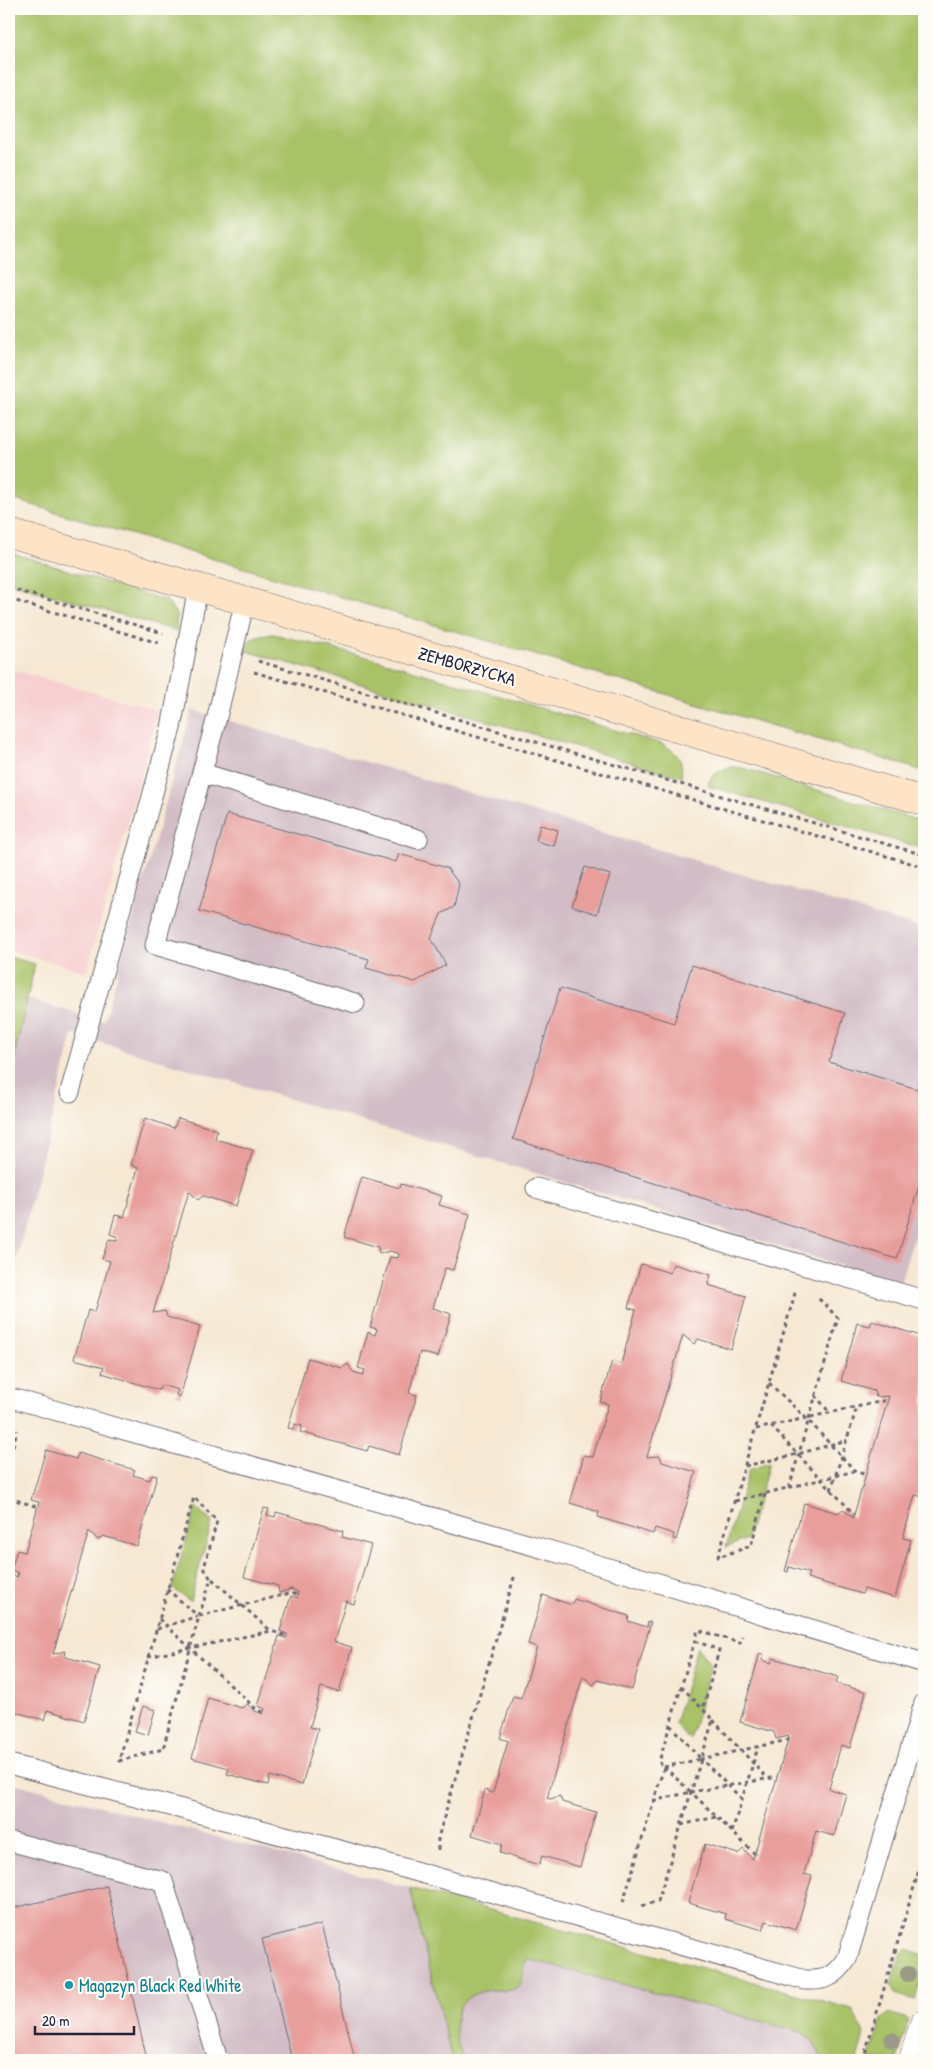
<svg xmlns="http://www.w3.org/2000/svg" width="933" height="2069" font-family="'Patrick Hand',sans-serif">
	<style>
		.built { fill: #f7cfd1 }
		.industrial { fill: #d2bdc6 }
		.green { fill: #a9c267; stroke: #667251 }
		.building { fill: #e89e9b }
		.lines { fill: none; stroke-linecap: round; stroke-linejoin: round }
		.lane-casing { stroke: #6c6770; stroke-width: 21 }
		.street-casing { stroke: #6c6770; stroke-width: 29 }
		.secondary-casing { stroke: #6c6770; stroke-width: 29 }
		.path { stroke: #6c6770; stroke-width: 3; stroke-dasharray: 4 4; stroke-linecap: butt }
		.lane { stroke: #fff; stroke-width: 19 }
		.street { stroke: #fff; stroke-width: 28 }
		.secondary { stroke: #fee4c6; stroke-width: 28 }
		.tree { fill: #9b9a88 }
		.culture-dot { fill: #0f9aa8; stroke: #fdfcf7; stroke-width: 2 }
		.labels { text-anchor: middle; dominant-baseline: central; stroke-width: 4.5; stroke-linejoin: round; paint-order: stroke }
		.street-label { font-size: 18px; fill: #22223b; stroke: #fdfcf7 }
		.culture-label { font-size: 18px; fill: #0d838f; stroke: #fdfcf7; text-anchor: start }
	</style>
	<rect width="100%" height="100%" fill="#fdfcf7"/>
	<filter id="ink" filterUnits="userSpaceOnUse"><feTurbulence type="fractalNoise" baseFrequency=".02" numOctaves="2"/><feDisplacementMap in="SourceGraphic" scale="10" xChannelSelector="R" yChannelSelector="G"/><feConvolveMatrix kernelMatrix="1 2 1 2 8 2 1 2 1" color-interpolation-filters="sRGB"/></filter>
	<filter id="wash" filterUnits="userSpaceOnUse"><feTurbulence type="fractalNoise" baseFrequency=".0096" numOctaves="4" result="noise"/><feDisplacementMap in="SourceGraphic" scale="20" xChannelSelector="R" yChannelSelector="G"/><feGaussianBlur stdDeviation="1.12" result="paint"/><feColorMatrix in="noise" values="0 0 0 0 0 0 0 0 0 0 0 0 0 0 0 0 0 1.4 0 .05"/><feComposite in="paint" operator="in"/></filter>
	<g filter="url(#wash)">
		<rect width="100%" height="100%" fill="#f6e8d3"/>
		<path class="built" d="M9,669L158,710L87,972L9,950Z"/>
		<path class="industrial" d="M192,710L924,929V1205L900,1283L73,1034L9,1290V994L104,1021Z
			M9,1782L410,1888L852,2009L864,2034L856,2060H9Z"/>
		<path class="green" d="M9,9H924V771L9,498Z
			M9,552L167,601L177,615L176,631L9,582Z
			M273,634L371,658L662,744C677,752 684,760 681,777L240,649C249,637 259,636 273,634Z
			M731,767L743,768L924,822V849L708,786C710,774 720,770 731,767Z
			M9,957L35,964L9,1079Z
			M769,1463L747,1539L726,1547L749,1470Z
			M196,1507L212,1522L190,1601L172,1588Z
			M697,1647L711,1665L690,1740L675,1724Z
			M410,1888L852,2009L864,2034L857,2060H823L813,2041L801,2032L527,1959C524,1966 524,1982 517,1987C511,1992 502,1990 495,1990C471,1990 453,2004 456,2030C456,2040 460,2051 463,2060H452Z
			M907,1949L924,1955V1966L915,2000L895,1994L891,1986L901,1954Z
			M888,2013L909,2019L897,2060H869L882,2019Z"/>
		<g id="blocks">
			<path class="building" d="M227,814L396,862L399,854L447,868L459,884L454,907L441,914L431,938L446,965L415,982L366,968L369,959L199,911Z
				M540,825L558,830L554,846L536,841Z
				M585,867L610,875L597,914L572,906Z
				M692,965L845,1013L829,1062L924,1091V1169L897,1259L513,1139L560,988L674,1023Z
				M145,1118L174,1128L178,1118L217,1130L215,1139L253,1150L236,1206L203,1196L198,1200L189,1191L153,1313L165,1311L167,1317L200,1327L180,1397L176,1395L178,1390L161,1385L159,1390L102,1373L104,1367L74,1359L88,1310L95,1312L110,1261L102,1259L109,1239L117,1241L118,1237L110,1234L115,1215L124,1217L138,1168L131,1165Z
				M362,1177L400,1188L401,1184L442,1196L439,1205L470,1214L453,1270L445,1268L433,1308L451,1314L438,1357L420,1352L409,1393L417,1395L399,1455L369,1446L367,1451L300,1432L302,1426L294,1424L293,1429L288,1428L308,1358L342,1368L348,1364L353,1372L363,1375L365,1370L358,1368L368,1332L375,1335L377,1329L370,1327L390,1257L398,1258L399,1254L390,1251L379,1254L378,1247L344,1237Z
				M641,1264L670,1273L673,1264L711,1275L708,1285L746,1296L731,1349L698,1339L694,1344L683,1335L647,1457L660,1456L662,1462L696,1472L676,1540L673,1539L674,1534L655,1528L653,1534L598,1517L599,1512L570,1503L584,1455L593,1457L608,1404L600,1402L612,1361L621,1364L636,1310L628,1308Z
				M872,1321L924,1337V1497L915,1495L903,1538L911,1540L895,1598L864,1589L862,1594L807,1578L809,1573L789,1567L788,1572L785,1571L804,1503L838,1513L843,1509L853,1518L889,1396L876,1397L874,1391L841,1381L857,1323L870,1326Z
				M46,1450L76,1459L78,1453L135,1470L133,1475L150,1480L152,1475L157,1476L137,1546L103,1536L98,1540L89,1531L53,1654L65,1651L66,1657L100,1667L84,1721L47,1710L44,1720L9,1710V1609L12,1596L9,1595V1580L10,1575L17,1577L19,1573L11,1570L17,1550L25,1552L39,1502L31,1500Z
				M264,1508L269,1509L267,1515L275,1517L276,1512L343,1531L342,1537L371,1545L354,1604L346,1601L334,1642L352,1647L339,1692L321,1687L310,1727L318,1729L302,1785L270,1776L268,1785L227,1774L229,1768L192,1758L208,1698L242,1708L247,1704L255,1711L263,1714L265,1709L258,1706L279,1636L286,1638L287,1636V1634L280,1631L291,1596L297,1598L298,1592L291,1589L279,1593L278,1586L244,1577Z
				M543,1595L572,1605L574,1599L629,1616L628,1621L647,1627L648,1622H651L632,1690L598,1680L593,1685L583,1676L547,1798L550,1799L560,1796L562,1802L596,1812L580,1867L542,1856L539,1865L500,1853L502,1844L472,1835L485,1790L493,1793L508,1741L500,1738L513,1696L521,1698L537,1647L528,1644Z
				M760,1653L764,1655L762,1660L771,1663L773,1658L838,1677L836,1683L866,1692L850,1748L841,1745L829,1789L846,1794L834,1836L816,1831L804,1874L812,1876L796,1930L766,1921L763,1930L725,1919L726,1914L688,1903L705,1844L738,1854L743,1849L753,1859L788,1740L789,1736L776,1739L774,1732L740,1722Z
				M143,1706L155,1710L148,1735L135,1731Z
				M107,1886L147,2060H9V1909Z
				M322,1924L355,2060H292L262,1939Z"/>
		</g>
	</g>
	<g filter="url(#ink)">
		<use href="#blocks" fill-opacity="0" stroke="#6c6770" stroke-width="1"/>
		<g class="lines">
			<g class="lane-casing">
				<path id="lane" d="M245,601L217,717L155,945L355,1003
					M202,773L418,839
					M70,1092L171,728L198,588
					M536,1188L924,1300
					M15,1399L562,1554L924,1663
					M9,1764L339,1850L805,1980C825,1981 835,1977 847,1959L924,1703
					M9,1841L163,1881L218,2060"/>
			</g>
			<g class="street-casing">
				<path id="street" d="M913,2060L924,2024"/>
			</g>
			<g class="secondary-casing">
				<path id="secondary" d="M9,533L245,601L924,801"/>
			</g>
			<path class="path" d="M9,588L163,633
				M9,599L162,644
				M258,661L924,855
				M254,672L924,867
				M769,1383L807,1419L855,1471L866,1475
				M815,1395L830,1413
				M771,1426L854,1514
				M756,1429L888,1400
				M9,1462L17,1430
				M745,1466L798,1454L847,1440
				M789,1488L838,1318L818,1298
				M831,1490L857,1407
				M765,1494L751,1546L718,1557L796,1290
				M9,1498L38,1507
				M735,1501L855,1471
				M9,1573L18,1575
				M212,1579L271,1631
				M167,1589L198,1616
				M199,1616L211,1579L204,1568L217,1521L194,1497L119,1761L163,1749L199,1616L291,1593L298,1595
				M159,1619L257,1710L264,1712
				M157,1629L198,1616
				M695,1641L719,1650L703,1709
				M148,1657L271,1631L287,1636
				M713,1720L767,1778
				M670,1725L701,1759
				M664,1767L701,1759
				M664,1767L691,1792
				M742,1799L701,1759L788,1740
				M653,1801L691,1792
				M681,1825L716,1817
				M732,1832L758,1747
				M438,1850V1838L515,1574
				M755,1854L691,1792L777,1777
				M623,1902L664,1767L659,1762L698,1630L740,1643L742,1636
				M642,1906L658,1901L713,1720L682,1687
				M863,2060L924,1853"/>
			<use href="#lane" class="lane"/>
			<use href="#street" class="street"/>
			<use href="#secondary" class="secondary"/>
		</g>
		<g class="tree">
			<circle cx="908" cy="1974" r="8"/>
			<circle cx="892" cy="2040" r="8"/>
		</g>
	</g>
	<circle class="culture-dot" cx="69" cy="1985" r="5"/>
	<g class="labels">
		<g class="street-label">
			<text transform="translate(467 666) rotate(16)">ZEMBORZYCKA</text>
		</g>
		<g class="culture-label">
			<text x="79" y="1985">Magazyn Black Red White</text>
		</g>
	</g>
	<rect width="933" height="2069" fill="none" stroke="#fdfcf7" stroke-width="30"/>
	<path d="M35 2026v8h99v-8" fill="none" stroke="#22223b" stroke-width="2.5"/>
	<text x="42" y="2026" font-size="15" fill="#22223b" stroke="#fdfcf7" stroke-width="4" paint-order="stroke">20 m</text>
</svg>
